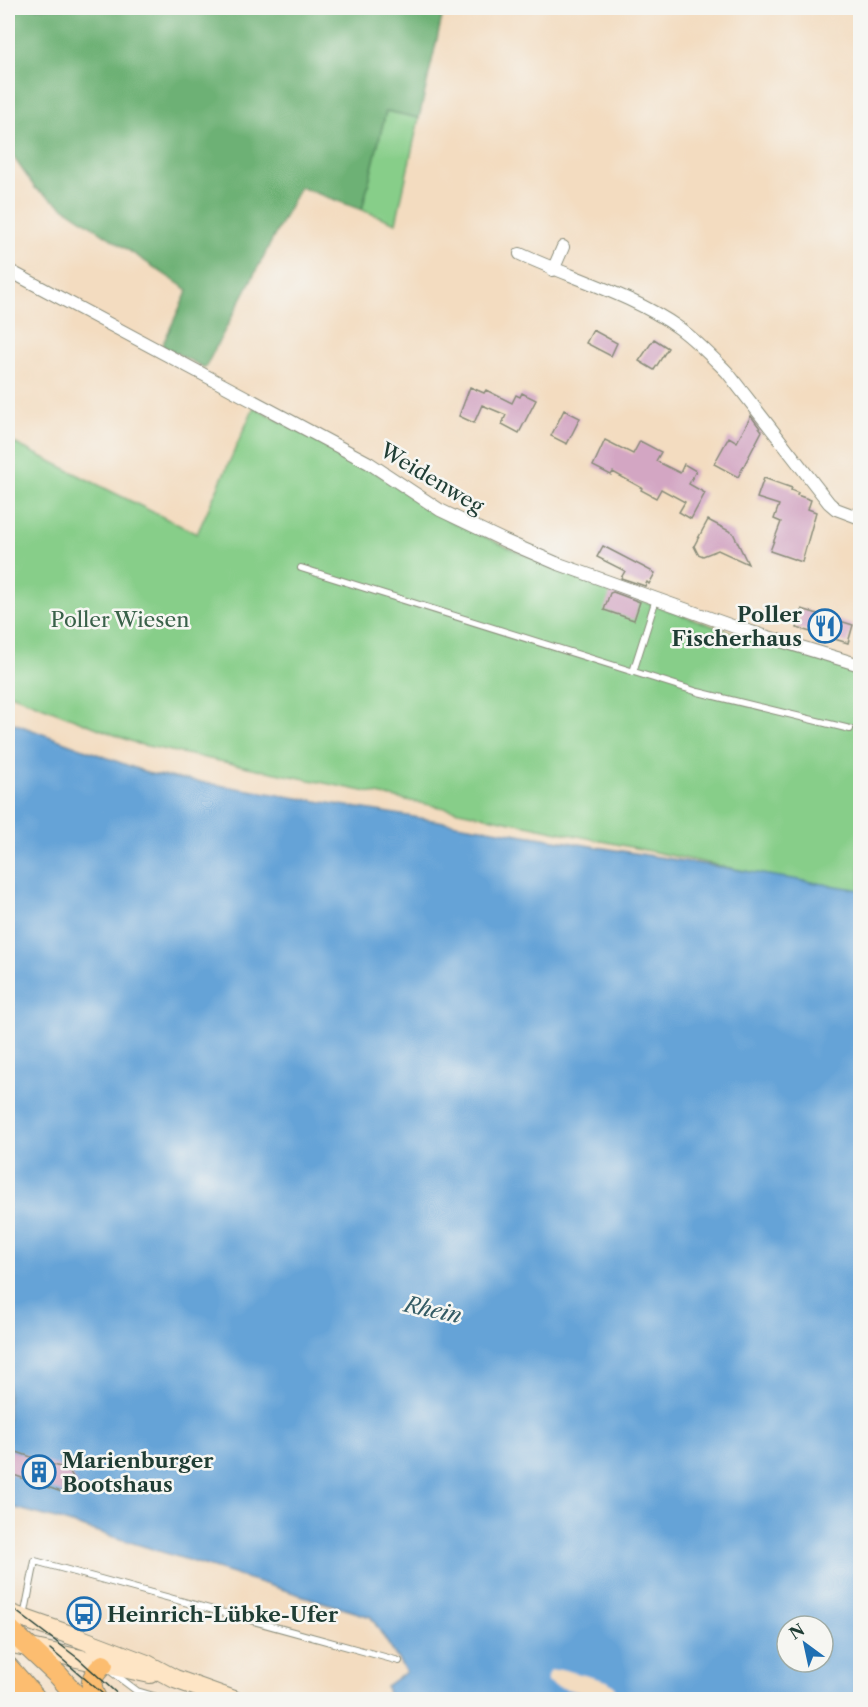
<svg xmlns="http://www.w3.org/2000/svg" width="868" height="1707" font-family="'Libre Caslon Text',serif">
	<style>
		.green { fill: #87ce89; stroke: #53865e; stroke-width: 1.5 }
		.forest { fill: #6db175; stroke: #467754; stroke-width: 1.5 }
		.water { fill: #65a3d7; stroke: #427086; stroke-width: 1.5; fill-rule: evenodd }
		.pier { fill: #f3dcc0 }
		.building { fill: #d3a6c3 }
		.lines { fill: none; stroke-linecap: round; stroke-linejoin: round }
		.service-casing { stroke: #898c7a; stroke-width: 8 }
		.minor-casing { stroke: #898c7a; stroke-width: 14 }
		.secondary-casing { stroke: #898c7a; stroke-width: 20 }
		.primary-casing { stroke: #898c7a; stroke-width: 22 }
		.service { stroke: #fff; stroke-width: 6 }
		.minor { stroke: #fff; stroke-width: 12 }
		.secondary { stroke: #fee5c5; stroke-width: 18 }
		.primary { stroke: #fcbd6f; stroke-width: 20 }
		.tram { stroke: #1f3d34; stroke-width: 1.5 }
		.labels { text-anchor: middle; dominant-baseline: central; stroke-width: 5; stroke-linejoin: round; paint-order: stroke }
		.street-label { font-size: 21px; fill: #1f3d34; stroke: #f6f6f2 }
		.poi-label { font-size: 21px; font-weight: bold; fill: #1f3d34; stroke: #f6f6f2; text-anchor: start }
		.park-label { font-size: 21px; fill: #396149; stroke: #f6f6f2 }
		.water-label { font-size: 22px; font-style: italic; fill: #345c65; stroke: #f6f6f2 }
	</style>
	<rect width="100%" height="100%" fill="#f6f6f2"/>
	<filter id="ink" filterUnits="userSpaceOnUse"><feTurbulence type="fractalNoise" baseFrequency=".0167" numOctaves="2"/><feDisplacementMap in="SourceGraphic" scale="12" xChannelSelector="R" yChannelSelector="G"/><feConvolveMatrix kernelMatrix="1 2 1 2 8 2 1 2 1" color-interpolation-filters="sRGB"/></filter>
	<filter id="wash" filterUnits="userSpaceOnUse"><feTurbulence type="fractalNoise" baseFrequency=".008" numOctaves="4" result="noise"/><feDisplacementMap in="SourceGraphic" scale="24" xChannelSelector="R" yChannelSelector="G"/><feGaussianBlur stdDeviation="1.35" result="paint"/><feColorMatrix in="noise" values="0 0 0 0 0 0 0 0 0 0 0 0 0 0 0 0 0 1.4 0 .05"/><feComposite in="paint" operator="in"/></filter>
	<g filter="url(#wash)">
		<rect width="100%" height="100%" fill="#f3dcc0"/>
		<path class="green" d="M386,111L419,118L396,223L362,210Z
			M254,407L372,470L448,520L518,552L614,586L632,597L730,632L860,671V895L138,744L8,693V440L197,534Z"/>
		<path class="forest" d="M8,8H444L419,118L386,111L362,210L300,187L205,368L162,346L188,290L35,188L8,149Z"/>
		<path class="water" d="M8,721L151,774L860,890V1699H409L388,1694L386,1686L406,1672L371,1617L56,1519L8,1506ZM787,1626H823V1662H787Z"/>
		<path class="pier" d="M561,1669L607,1681L614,1686L616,1693L609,1698H601L555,1686L548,1681V1676L551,1670L554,1671Z"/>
		<g id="blocks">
			<path class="building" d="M593,330L617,343L611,356L586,343Z
				M654,339L668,348L654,370L639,361Z
				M470,387L484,393L486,390L512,403L516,395L520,397L522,393L536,400L519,433L502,424L506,415L482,405L474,423L459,416Z
				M564,410L580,418L567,444L551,436Z
				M751,416L762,431L738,477L714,464L729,437L737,442Z
				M605,440L633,454L640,441L661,452L656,461L680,473L684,464L696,471L689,484L705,493L691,519L679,512L685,502L661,489L656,498L641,490L642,488L613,472L611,475L593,466Z
				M764,478L792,488L791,490L798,493L797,495L811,500L808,509L816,512L802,562L770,551L781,522L774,519L779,505L757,498Z
				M708,520L733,533L748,564L718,550L703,556L698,554L694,546Z
				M603,546L655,573L649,584L647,582L645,586L621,578L625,571L597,557Z
				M613,592L640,602L634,620L604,610L610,593Z
				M802,609L853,625L848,643L797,628Z
				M8,1449L69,1470L78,1487L64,1493L8,1473Z"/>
		</g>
	</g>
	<g filter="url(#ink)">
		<use href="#blocks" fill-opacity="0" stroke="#898c7a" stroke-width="1.5"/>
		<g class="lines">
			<g class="service-casing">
				<path id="service" d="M301,568L698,692L850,729
					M633,672L656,599
					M24,1617L35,1561L399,1661
					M113,1673L137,1691L167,1700"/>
			</g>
			<g class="minor-casing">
				<path id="minor" d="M520,254C572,278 633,295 679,328C697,341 712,357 727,372L829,503L836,509L860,518
					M8,270L369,463L440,510L505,541L556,563L735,627L860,665
					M553,270L563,247"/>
			</g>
			<g class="secondary-casing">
				<path id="secondary" d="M8,1613L76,1637L147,1664L175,1679L234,1700
					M8,1643L150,1674"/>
			</g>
			<g class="primary-casing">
				<path id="primary" d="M8,1628L59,1676L80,1700
					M8,1667L37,1700
					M97,1700C88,1685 91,1676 103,1665"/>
			</g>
			<use href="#service" class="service"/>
			<use href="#minor" class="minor"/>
			<use href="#secondary" class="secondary"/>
			<use href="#primary" class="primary"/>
			<path class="tram" d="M8,1605L79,1659L124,1700
				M50,1649L110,1700"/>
		</g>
	</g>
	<defs>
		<g id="restaurant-ring" transform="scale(1.725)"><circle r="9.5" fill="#f6f6f2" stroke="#1f6fb2" stroke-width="1.5"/><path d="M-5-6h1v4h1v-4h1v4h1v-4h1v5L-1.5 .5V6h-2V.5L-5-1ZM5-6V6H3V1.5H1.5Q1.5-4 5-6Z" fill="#1f6fb2"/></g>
		<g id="building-ring" transform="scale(1.725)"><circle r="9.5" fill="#f6f6f2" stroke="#1f6fb2" stroke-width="1.5"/><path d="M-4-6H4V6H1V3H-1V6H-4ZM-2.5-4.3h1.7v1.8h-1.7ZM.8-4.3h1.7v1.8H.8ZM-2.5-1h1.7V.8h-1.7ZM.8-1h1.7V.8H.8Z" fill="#1f6fb2"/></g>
		<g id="bus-ring" transform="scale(1.725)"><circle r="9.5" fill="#f6f6f2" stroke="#1f6fb2" stroke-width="1.5"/><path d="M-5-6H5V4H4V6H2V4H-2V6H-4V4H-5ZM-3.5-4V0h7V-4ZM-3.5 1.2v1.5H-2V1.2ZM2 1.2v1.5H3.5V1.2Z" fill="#1f6fb2"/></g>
	</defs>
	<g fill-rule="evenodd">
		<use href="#restaurant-ring" x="825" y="626"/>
		<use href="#building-ring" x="39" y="1472"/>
		<use href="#bus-ring" x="84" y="1614"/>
	</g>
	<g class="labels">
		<g class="street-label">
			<text transform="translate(432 478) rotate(31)">Weidenweg</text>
		</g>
		<g class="poi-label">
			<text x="802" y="614" text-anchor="end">Poller<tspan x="802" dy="24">Fischerhaus</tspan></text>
			<text x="62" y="1460">Marienburger<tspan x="62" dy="24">Bootshaus</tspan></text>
			<text x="107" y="1614">Heinrich-Lübke-Ufer</text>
		</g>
		<g class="park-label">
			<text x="120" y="619">Poller Wiesen</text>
		</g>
		<g class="water-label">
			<text transform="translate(433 1310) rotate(12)">Rhein</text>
		</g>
	</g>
	<rect width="868" height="1707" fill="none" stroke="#f6f6f2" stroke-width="30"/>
	<g transform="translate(805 1644) rotate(327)"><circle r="28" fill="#f6f6f2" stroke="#a0aca6" stroke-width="1.5"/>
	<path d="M0-4.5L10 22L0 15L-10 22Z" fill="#1f6fb2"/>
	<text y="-9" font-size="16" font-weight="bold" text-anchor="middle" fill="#1f3d34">N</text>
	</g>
</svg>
